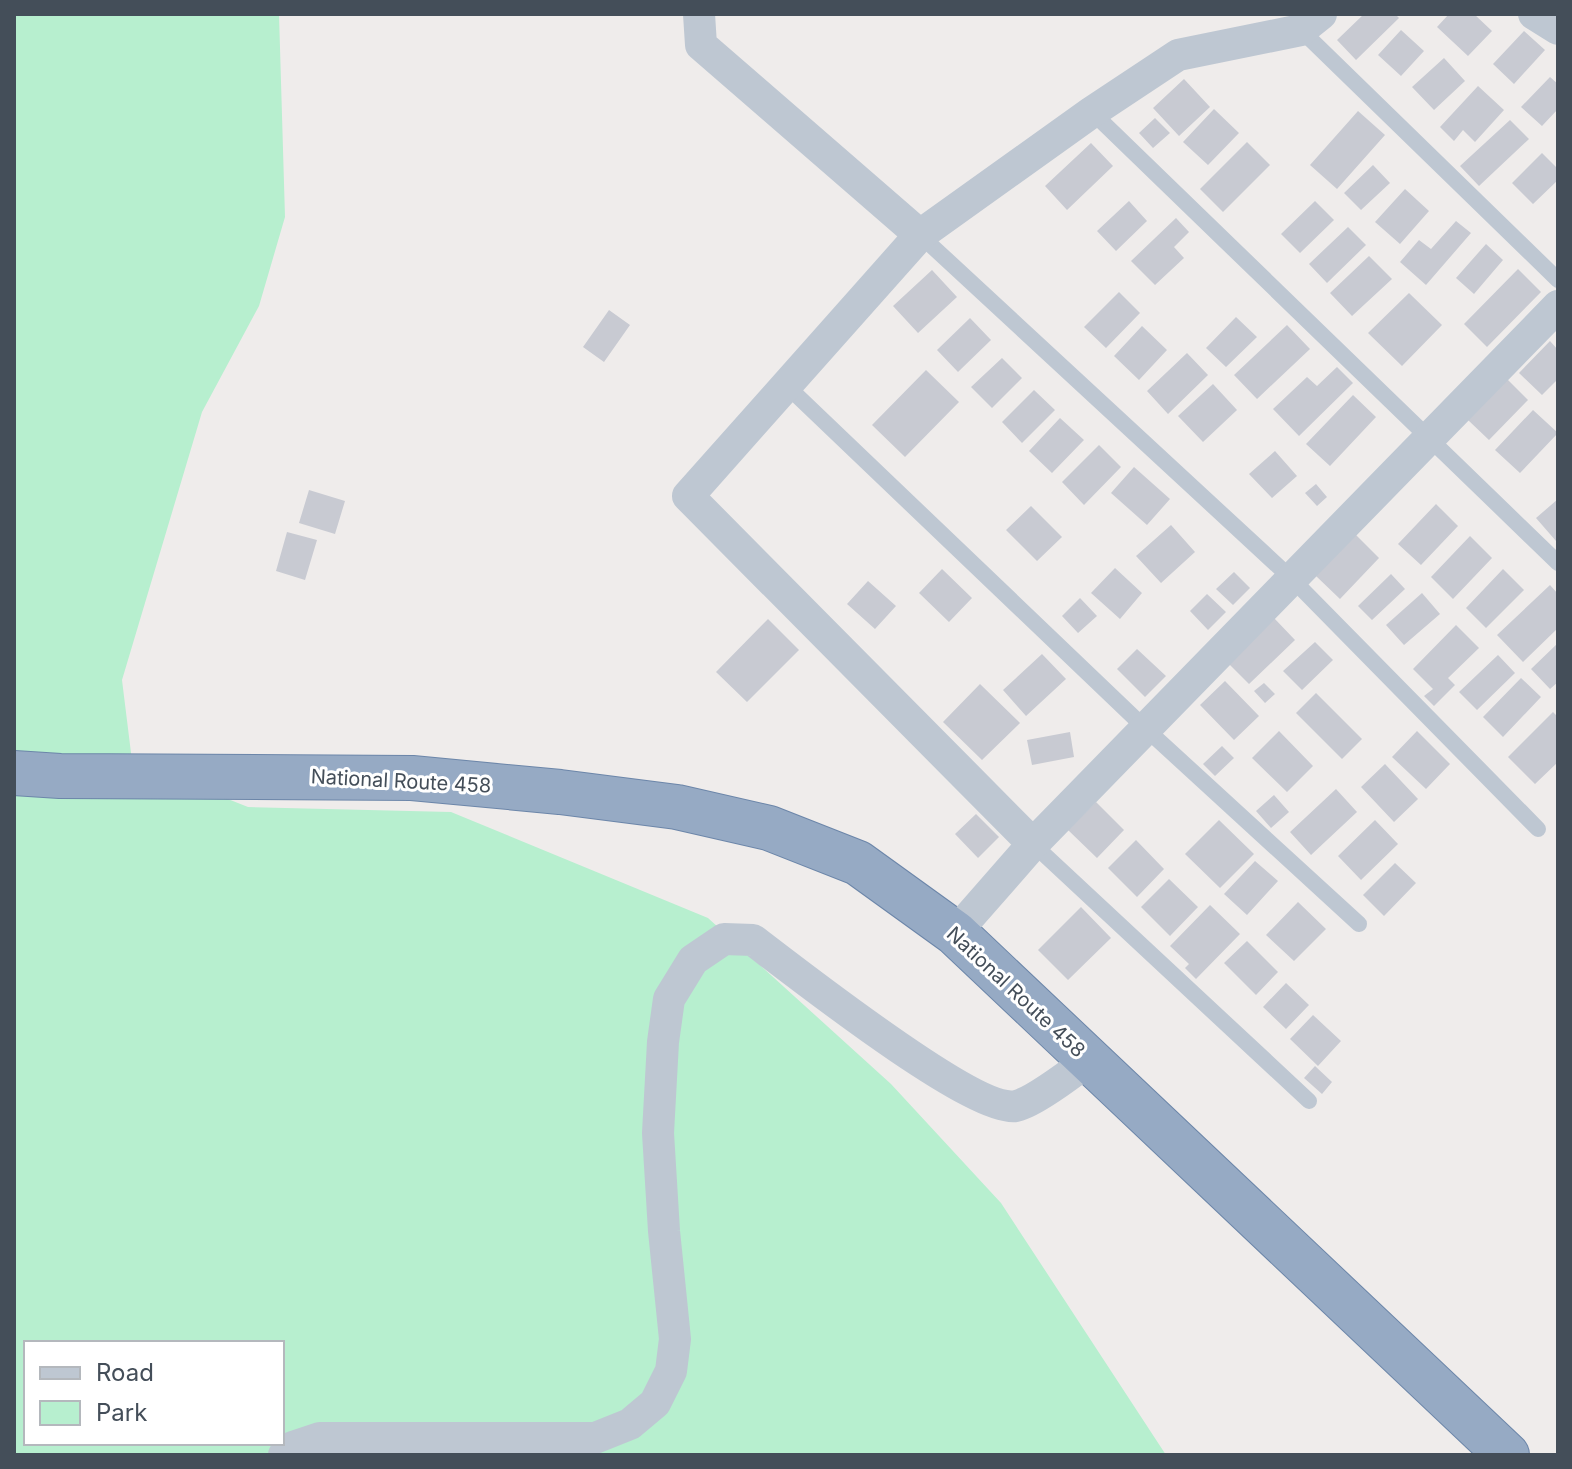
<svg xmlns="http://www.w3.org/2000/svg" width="1572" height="1469" font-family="Inter,sans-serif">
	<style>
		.green { fill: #b7efcf; fill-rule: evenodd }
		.building { fill: #c8cad2 }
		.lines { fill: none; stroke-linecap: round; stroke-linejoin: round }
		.trunk-casing { stroke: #6c86a9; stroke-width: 46 }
		.service { stroke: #bec7d2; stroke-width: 16 }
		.minor { stroke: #bec7d2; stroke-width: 32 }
		.trunk { stroke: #96aac4; stroke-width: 44 }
		.labels { text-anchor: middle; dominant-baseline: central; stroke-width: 6; stroke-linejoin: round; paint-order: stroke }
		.street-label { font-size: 20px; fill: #444e59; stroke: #fff }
	</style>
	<rect width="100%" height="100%" fill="#efeceb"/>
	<path class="green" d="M14,14H279L285,217L259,306L202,412L122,680L132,761L248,807L451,812L708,918L891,1084L1001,1203L1166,1455H14ZM26,1343H282V1443H26Z"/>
	<path class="building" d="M1364,14H1395L1399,18L1356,60L1337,40Z
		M1449,14H1474L1492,31L1468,56L1437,27Z
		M1401,30L1424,51L1401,76L1378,55Z
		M1524,31L1545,50L1514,84L1493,64Z
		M1444,58L1465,81L1434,110L1412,87Z
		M1550,77L1558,84V109L1542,126L1521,107Z
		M1184,79L1210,107L1179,136L1153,108Z
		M1478,86L1504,110L1475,142L1463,130L1454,141L1440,127Z
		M1214,109L1239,133L1208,165L1183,142Z
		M1358,111L1385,135L1337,189L1310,165Z
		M1155,118L1170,133L1153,148L1139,133Z
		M1510,120L1529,139L1479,186L1460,166Z
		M1247,142L1270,165L1223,212L1200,189Z
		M1091,143L1113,166L1067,210L1045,186Z
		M1542,153L1558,169V180L1533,204L1512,183Z
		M1373,165L1390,183L1361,210L1344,193Z
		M1405,189L1429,211L1400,244L1375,222Z
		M1129,201L1147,221L1116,251L1097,231Z
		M1315,201L1334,220L1300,253L1281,234Z
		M1176,218L1189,232L1174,247L1184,258L1155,285L1131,261Z
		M1456,221L1471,233L1426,285L1400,262L1419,240L1431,249Z
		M1348,227L1366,245L1327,283L1309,264Z
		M1486,244L1503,260L1474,294L1456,278Z
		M1369,256L1392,279L1352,316L1330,293Z
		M1518,269L1541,292L1487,347L1464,324Z
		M932,270L957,297L918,333L893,306Z
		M1119,292L1140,313L1106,348L1084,327Z
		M1409,293L1442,325L1402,366L1368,333Z
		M609,310L630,325L604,362L583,347Z
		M1236,317L1257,337L1226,367L1206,348Z
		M970,318L991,340L958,372L937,350Z
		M1287,325L1310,349L1257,399L1234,375Z
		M1142,326L1167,350L1139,380L1114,356Z
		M1550,341L1558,350V379L1542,395L1519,373Z
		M1187,353L1208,375L1168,414L1147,391Z
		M1002,358L1022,378L992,408L971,387Z
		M1337,367L1353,383L1299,436L1273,409L1307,377L1317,386Z
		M926,370L959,402L905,457L872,425Z
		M1507,379L1528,400L1489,440L1468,420Z
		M1213,384L1237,410L1203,442L1178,416Z
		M1034,390L1055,410L1022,443L1002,422Z
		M1353,395L1376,417L1330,466L1306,444Z
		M1533,410L1558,433L1520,473L1495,450Z
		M1060,418L1084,440L1052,473L1029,451Z
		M1099,445L1121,467L1084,505L1062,482Z
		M1275,451L1297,476L1272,498L1249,474Z
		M1134,467L1170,499L1147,525L1111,493Z
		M1316,484L1327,497L1317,506L1305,493Z
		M309,490L345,501L335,534L299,523Z
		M1558,499V539L1556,541L1536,518Z
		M1436,504L1458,526L1421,565L1398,544Z
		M1031,506L1062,537L1037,561L1006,530Z
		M1171,525L1195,552L1161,583L1136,556Z
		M287,532L317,540L305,580L276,571Z
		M1355,534L1379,558L1340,599L1316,576Z
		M1470,536L1492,558L1453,599L1431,577Z
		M1115,568L1142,593L1120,619L1091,593Z
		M942,569L972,598L949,622L919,593Z
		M1503,569L1524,590L1486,628L1466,608Z
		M1234,572L1250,588L1233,605L1216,589Z
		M1391,574L1405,589L1372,620L1358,606Z
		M868,581L896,606L875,629L847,604Z
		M1550,585L1558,594V628L1523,662L1497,635Z
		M1422,593L1440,614L1404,645L1386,625Z
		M1207,594L1226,612L1208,630L1190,611Z
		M1080,598L1097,616L1078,633L1062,616Z
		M1274,618L1295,640L1249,684L1228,663Z
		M768,619L799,650L747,702L716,672Z
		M1456,625L1479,648L1448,678L1455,685L1434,706L1424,696L1433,689L1413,669Z
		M1315,642L1333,660L1302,690L1283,671Z
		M1558,643V682L1550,689L1531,669Z
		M1137,649L1166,676L1145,697L1117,669Z
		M1042,654L1066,679L1026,716L1003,690Z
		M1498,655L1515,673L1477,710L1459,692Z
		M1521,678L1541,697L1503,737L1483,717Z
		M1225,681L1259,716L1234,740L1200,705Z
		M1264,683L1275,694L1265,703L1254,691Z
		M980,684L1020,723L982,760L943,722Z
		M1316,693L1362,739L1342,759L1296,713Z
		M1553,712L1558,717V762L1535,784L1508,757Z
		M1279,731L1313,766L1287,792L1252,758Z
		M1417,731L1450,764L1426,789L1392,757Z
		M1070,732L1074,757L1032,765L1027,740Z
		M1222,746L1234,758L1215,776L1203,764Z
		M1385,764L1418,799L1394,822L1361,787Z
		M1336,789L1357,812L1311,855L1290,832Z
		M1274,795L1289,812L1271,828L1256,811Z
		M1096,802L1124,830L1097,858L1068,830Z
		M976,814L999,837L978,858L955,834Z
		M1219,820L1254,854L1220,888L1185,854Z
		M1375,820L1398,844L1361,880L1338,856Z
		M1136,840L1164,869L1137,897L1108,868Z
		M1255,861L1278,881L1247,915L1224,894Z
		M1395,863L1416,883L1384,916L1363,895Z
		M1169,879L1198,907L1170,936L1141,907Z
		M1298,902L1326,929L1294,961L1266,935Z
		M1210,905L1240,934L1196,979L1185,968L1189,964L1170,946Z
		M1081,907L1111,938L1068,980L1038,950Z
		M1247,941L1278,972L1256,995L1224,963Z
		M1286,983L1309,1005L1286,1029L1263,1007Z
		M1313,1015L1341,1041L1318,1066L1290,1039Z
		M1315,1066L1332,1082L1322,1094L1304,1078Z"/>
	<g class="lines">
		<g class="trunk-casing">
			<path id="trunk" d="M14,773L60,776L412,778L560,792L677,807L769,828L858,863L955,933L1507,1455"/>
		</g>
		<path class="service" d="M1301,30L1558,280
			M1092,112L1558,563
			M920,235L1292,579L1538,829
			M786,385L1145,728L1359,924
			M1033,844L1309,1101"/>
		<path class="minor" d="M699,14L701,45L920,235
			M1534,14L1558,29
			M1033,844L688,496L920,235L1092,112L1178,55L1301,30L1321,14
			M955,933L1033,844L1558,306
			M284,1455L293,1447L320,1438H595L630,1424L655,1403L671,1371L675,1339L664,1231L658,1133L663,1042L669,999L693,960L724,939L753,940C794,971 974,1113 1016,1106C1034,1102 1073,1072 1089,1060"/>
		<use href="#trunk" class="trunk"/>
	</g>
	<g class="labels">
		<g class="street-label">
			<text transform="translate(401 781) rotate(3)">National Route 458</text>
			<text transform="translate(1016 992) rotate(43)">National Route 458</text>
		</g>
	</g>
	<rect width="1572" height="1469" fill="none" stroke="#444e59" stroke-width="32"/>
	<rect x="24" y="1341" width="260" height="104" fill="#ffffff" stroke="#b4b8bd" stroke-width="2"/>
	<rect x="40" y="1367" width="40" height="12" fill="#bec7d2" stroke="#b4b8bd" stroke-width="2"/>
	<text x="96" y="1381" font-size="24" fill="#444e59">Road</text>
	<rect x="40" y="1401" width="40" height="24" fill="#b7efcf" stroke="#b4b8bd" stroke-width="2"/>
	<text x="96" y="1421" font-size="24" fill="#444e59">Park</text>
</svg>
